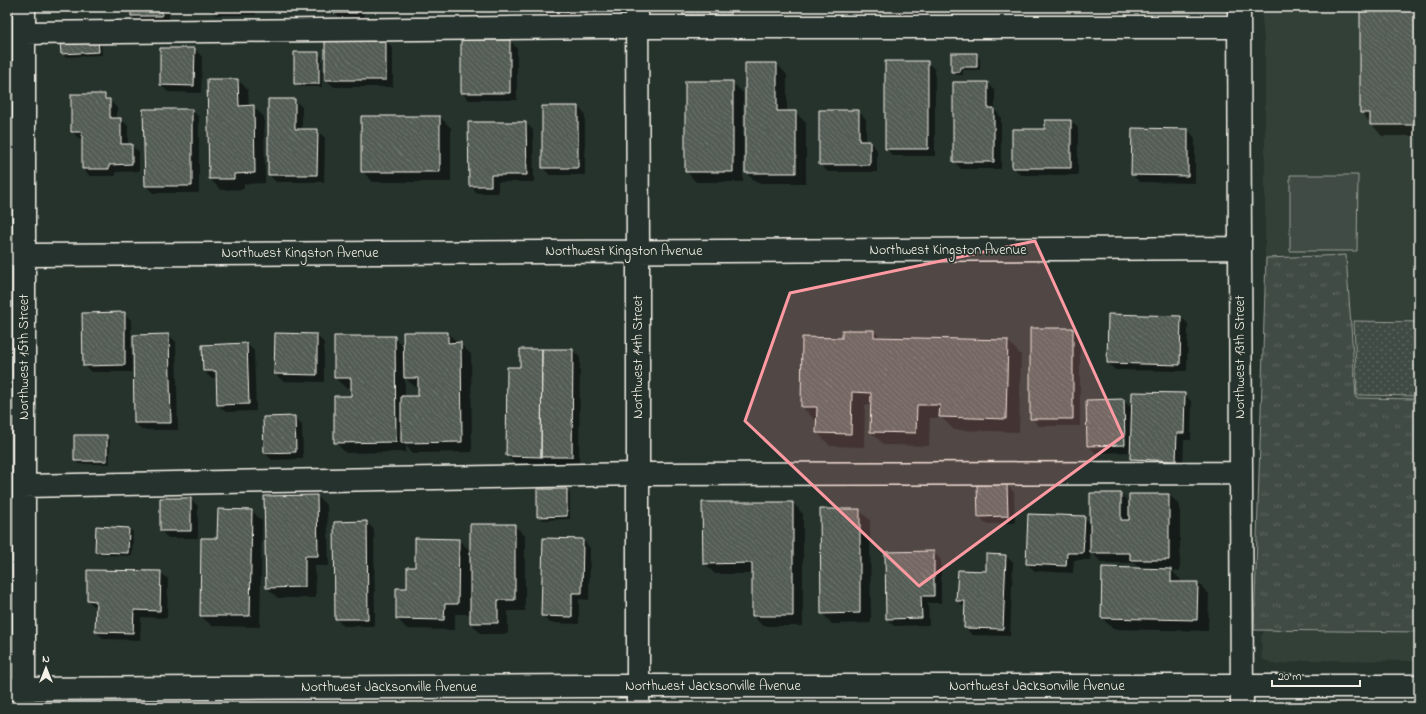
<svg xmlns="http://www.w3.org/2000/svg" width="1426" height="714" font-family="'Indie Flower',sans-serif">
	<style>
		.built { fill: #333f39 }
		.grass { fill: url(#grass-tufts); stroke: #9a9e96 }
		.park { fill: url(#park-dots); stroke: #9a9e96 }
		.garden { fill: #414b45; stroke: #9a9e96 }
		.shadow { fill: #0007; fill-rule: evenodd }
		.building { fill: url(#building-back-hatch); stroke: #f4f1e8 }
		.lines { fill: none; stroke-linecap: round; stroke-linejoin: round }
		.minor-casing { stroke: #f4f1e8; stroke-width: 25 }
		.minor { stroke: #26332d; stroke-width: 22 }
		.marked { fill: #ff9aa2; fill-opacity: 0.2; stroke: #ff9aa2; stroke-width: 3; stroke-linejoin: round }
		.labels { text-anchor: middle; dominant-baseline: central; stroke-width: 3.5; stroke-linejoin: round; paint-order: stroke }
		.street-label { font-size: 14px; fill: #f4f1e8; stroke: #26332d }
	</style>
	<defs>
		<pattern id="grass-tufts" width="24" height="20" patternUnits="userSpaceOnUse"><rect width="24" height="20" fill="#414b45"/><path d="M3 7l-1-3M5 7V3M7 7l1-3M15 17l-1-3M17 17v-4M19 17l1-3" fill="none" stroke="#5d6560"/></pattern>
		<pattern id="park-dots" width="8" height="8" patternUnits="userSpaceOnUse"><rect width="8" height="8" fill="#414b45"/><path d="M2 2h.1M6 6h.1" fill="none" stroke="#5d6560" stroke-width="1.8" stroke-linecap="round"/></pattern>
		<pattern id="building-back-hatch" width="6" height="6" patternUnits="userSpaceOnUse"><rect width="6" height="6" fill="#525c55"/><path d="M-1 5l2 2M0 0l6 6M5-1l2 2" fill="none" stroke="#6c746d"/></pattern>
	</defs>
	<rect width="100%" height="100%" fill="#26332d"/>
	<filter id="ink" filterUnits="userSpaceOnUse"><feTurbulence type="fractalNoise" baseFrequency=".025" numOctaves="2"/><feDisplacementMap in="SourceGraphic" scale="8" xChannelSelector="R" yChannelSelector="G"/><feConvolveMatrix kernelMatrix="1 2 1 2 8 2 1 2 1" color-interpolation-filters="sRGB"/></filter>
	<g filter="url(#ink)">
		<path class="built" d="M1261,7H1419V661L1305,660L1277,665L1262,659L1261,637L1265,630V51Z"/>
		<path class="grass" d="M1346,255L1356,398L1419,399V632L1254,630L1266,258Z"/>
		<path class="park" d="M1354,321L1419,322V396L1357,395Z"/>
		<path class="garden" d="M1290,175H1358L1357,251H1290Z"/>
		<path class="shadow" d="M132,7H169V23H140L132,16Z
			M207,7H256V15H215Z
			M268,7H312V13H273Z
			M335,7H364V20H342L335,13Z
			M499,7H594V8H578V22H552L541,12V9L502,10Z
			M684,7H737V22H691L684,14Z
			M890,7H926V16H897Z
			M1361,7H1419V136H1382L1361,112Z
			M326,41H386L393,48V87H334L326,80Z
			M510,41L517,48V100H469L462,92Z
			M101,42L102,55L65,57L62,53Z
			M195,49L202,57L201,93L168,92L161,85Z
			M318,53L322,57V87H299L295,83Z
			M976,54L980,58V70H963V75H956L952,71Z
			M927,62L935,70V156H893L886,148Z
			M777,64L787,75V112H795L806,123V183H757L746,173Z
			M238,80L248,90L249,106H253L264,117L265,183L244,184V189L221,190L210,179Z
			M732,82L743,93V182H696L686,171Z
			M988,83L995,91V110L1001,117V169H961L954,161Z
			M104,95L117,108V118H120L128,126V145H131L139,152V171L116,172V176H90L83,169V139H80L72,132Z
			M294,100L302,107V130H317L325,138L324,182H276L269,175Z
			M543,107H578L585,114V175H550L543,168Z
			M191,110L199,117V193H153L146,186Z
			M858,111L866,119V142H870L877,150V172H828L820,164Z
			M440,117L451,128V182H373L362,171Z
			M1071,121L1078,128V175H1021L1013,167L1046,130Z
			M470,123H526L533,130L534,182H498V193H477L470,185Z
			M1133,129L1188,130L1195,138V183L1140,182L1132,175Z
			M124,313L131,320L132,372H91L84,365Z
			M1109,315L1181,317L1188,324L1187,371L1115,370L1108,363Z
			M1072,329L1080,337V426H1039L1031,418Z
			M874,331L881,338L1008,341L1021,355L1019,432L954,430L942,418H930L929,446L884,445L871,432V405H865L864,447L830,446L817,432V420H815L802,407L843,339Z
			M447,333L471,354L472,452L413,453L406,446V452L346,453L335,442L352,397V388H346L335,378L394,337L404,347ZM405,378L416,388H419V397H405Z
			M169,335L176,342L178,430H142L135,423L134,336Z
			M317,335L324,343V382L283,381L275,374Z
			M247,344L254,351L256,411L226,412L218,405L217,378H211L204,371Z
			M573,350L580,358L579,464L514,463L507,456L521,368Z
			M1184,394L1192,402L1191,440H1184L1183,467L1138,466L1131,459V452L1096,453L1088,446L1087,401L1123,400L1132,409Z
			M295,417L302,425L303,459L272,460L265,453Z
			M107,436L110,440V464H78L75,460Z
			M1007,485L1014,492L1015,523L986,524L979,516Z
			M566,490L570,493V519L542,520L538,516Z
			M1121,494L1130,504V495H1169L1180,505V571H1172L1181,580V583H1198L1209,594L1208,631L1113,629L1102,618L1140,569L1134,563H1102L1091,551L1090,560H1074L1073,573L1035,571L1027,564L1084,517L1091,524Z
			M317,496L327,506L329,566H315L316,598H278L267,588Z
			M190,499L198,506V538H168L161,531Z
			M793,503L803,514V626H763L753,616V574H715L704,563Z
			M859,510L870,520L871,623L832,624L822,613Z
			M252,511L262,521L260,627L212,626L201,616L218,539Z
			M367,522L374,530L375,626H344L336,619Z
			M514,525L525,536V611H508V634H481L471,623V614H455V630L407,629L397,618L416,568L459,540L471,552Z
			M97,527L129,529L133,532L132,556L100,555L96,551Z
			M544,540H583L590,548L589,600L579,599V624L550,623L542,616Z
			M933,552L941,560V603H928L929,625L894,626L887,619Z
			M1006,556L1013,563L1010,636L972,635L965,627V608L957,600Z
			M160,572L168,579L167,618L141,617L140,640L104,639L96,632L97,607H95L88,600Z"/>
		<path class="building" d="M131,7H162V16H131Z
			M334,7H357V13H334Z
			M540,7H568V12H540Z
			M683,7H730V15H683Z
			M889,7H919V9H889Z
			M1360,7H1419V125H1370V113H1360Z
			M98,38L99,52L61,54L60,40Z
			M325,40H386V80H325Z
			M461,40H510V93H461Z
			M160,48H195L194,86L160,85Z
			M294,52H319V84H294Z
			M951,53H977V67H960V72H951Z
			M885,61H928V149H885Z
			M745,63H777V111H796V173H745Z
			M207,79H238L239,106L254,105L255,173L234,174V179H209Z
			M685,81H733V172H685Z
			M953,82H988V108H994V162H953Z
			M71,94H105V99H110V118H121V144H132V164L109,165V169H82V132H71Z
			M268,99H295V129H318L317,175H268Z
			M542,106H578V168H542Z
			M143,109H192V186H145Z
			M819,110H859V141H870V165H819Z
			M361,116H440V172H361Z
			M1045,120H1071V168H1012V129H1045Z
			M468,122H526L527,175H491V186H469Z
			M1132,128L1188,129V176L1131,175Z
			M125,312V365L83,366L82,313Z
			M1108,314L1181,316L1180,365L1107,363Z
			M1030,328H1073V419H1030Z
			M842,330H874V337L1008,340L1006,419L939,417L940,405H917L916,433L870,432L871,393L852,392L851,434L816,433L817,407H801L802,337L842,338Z
			M403,332H448V343L461,342L462,442L401,443V396H418V378H404Z
			M275,333L317,334V375L274,374Z
			M169,334L171,423H134L133,335Z
			M334,336H395L396,442L334,443V396H351V378H334Z
			M247,343L249,404L217,405L216,371H203L202,345Z
			M520,349H542L541,457L506,456L507,367H520Z
			M542,349H573L572,457H541Z
			M1132,392L1185,393L1184,433H1177L1176,461L1130,459Z
			M1124,399L1125,445L1087,446L1086,400Z
			M295,416L296,452L264,453L263,417Z
			M74,435H107V461H74Z
			M1007,484L1008,516L978,517L977,485Z
			M537,489H567V516L537,517Z
			M1090,493H1121V520H1129V494H1169V560H1130V553H1090Z
			M317,495L318,556H305V587L266,588L264,496Z
			M160,498H191V531H160Z
			M702,502H793V616H752V563L703,564Z
			M218,509L252,510L250,616H200L201,538H217Z
			M820,509H860V613L821,614Z
			M1028,514L1085,516L1083,553H1067L1066,566L1026,564Z
			M367,521L368,619H335L334,522Z
			M470,524H515V600H498V623H470Z
			M96,526L129,528L128,553L95,552Z
			M415,538L459,539L458,604H445L444,620L396,619V588H407V567H415Z
			M543,538L583,539L582,593H572V617L541,616Z
			M934,551V596H921L922,618L886,619L885,552Z
			M986,554L1006,555L1003,629L964,628L965,601H956L958,570L986,571Z
			M1102,567L1171,569V582H1198L1197,620L1101,618Z
			M87,570L161,571L160,611L134,610L133,633L95,632L96,601L87,600Z"/>
		<g class="lines">
			<g class="minor-casing">
				<path id="minor" d="M24,7V707
					M637,7L638,251V707
					M1239,7L1242,707
					M24,33L603,27H1239
					M7,254L24,255L1240,248
					M24,486L637,474L1241,473
					M7,689L589,686H1419"/>
			</g>
			<use href="#minor" class="minor"/>
		</g>
	</g>
	<path class="marked" d="M1035,241L1123,436L919,586L745,421L790,293Z"/>
	<g class="labels">
		<g class="street-label">
			<text x="948" y="250">Northwest Kingston Avenue</text>
			<text x="624" y="251">Northwest Kingston Avenue</text>
			<text x="300" y="253">Northwest Kingston Avenue</text>
			<text transform="translate(24 357) rotate(-90)">Northwest 15th Street</text>
			<text transform="translate(638 357) rotate(-90)">Northwest 14th Street</text>
			<text transform="translate(1240 357) rotate(-90)">Northwest 13th Street</text>
			<text x="713" y="686">Northwest Jacksonville Avenue</text>
			<text x="1037" y="686">Northwest Jacksonville Avenue</text>
			<text x="389" y="687">Northwest Jacksonville Avenue</text>
		</g>
	</g>
	<rect width="1426" height="714" fill="none" stroke="#26332d" stroke-width="24"/>
	<rect x="12" y="12" width="1402" height="690" fill="none" stroke="#f4f1e8" stroke-width="1.5" filter="url(#ink)"/>
	<g transform="translate(46 668)" stroke="#26332d" stroke-width="3" paint-order="stroke">
	<path d="M0-3L7 15L0 10L-7 15Z" fill="#f4f1e8"/>
	<text y="-6" font-size="11" font-weight="bold" text-anchor="middle" fill="#f4f1e8">N</text>
	</g>
	<path d="M1272 680v6h88v-6" fill="none" stroke="#f4f1e8" stroke-width="2"/>
	<text x="1278" y="680" font-size="12" fill="#f4f1e8" stroke="#26332d" stroke-width="3" paint-order="stroke">20 m</text>
</svg>
